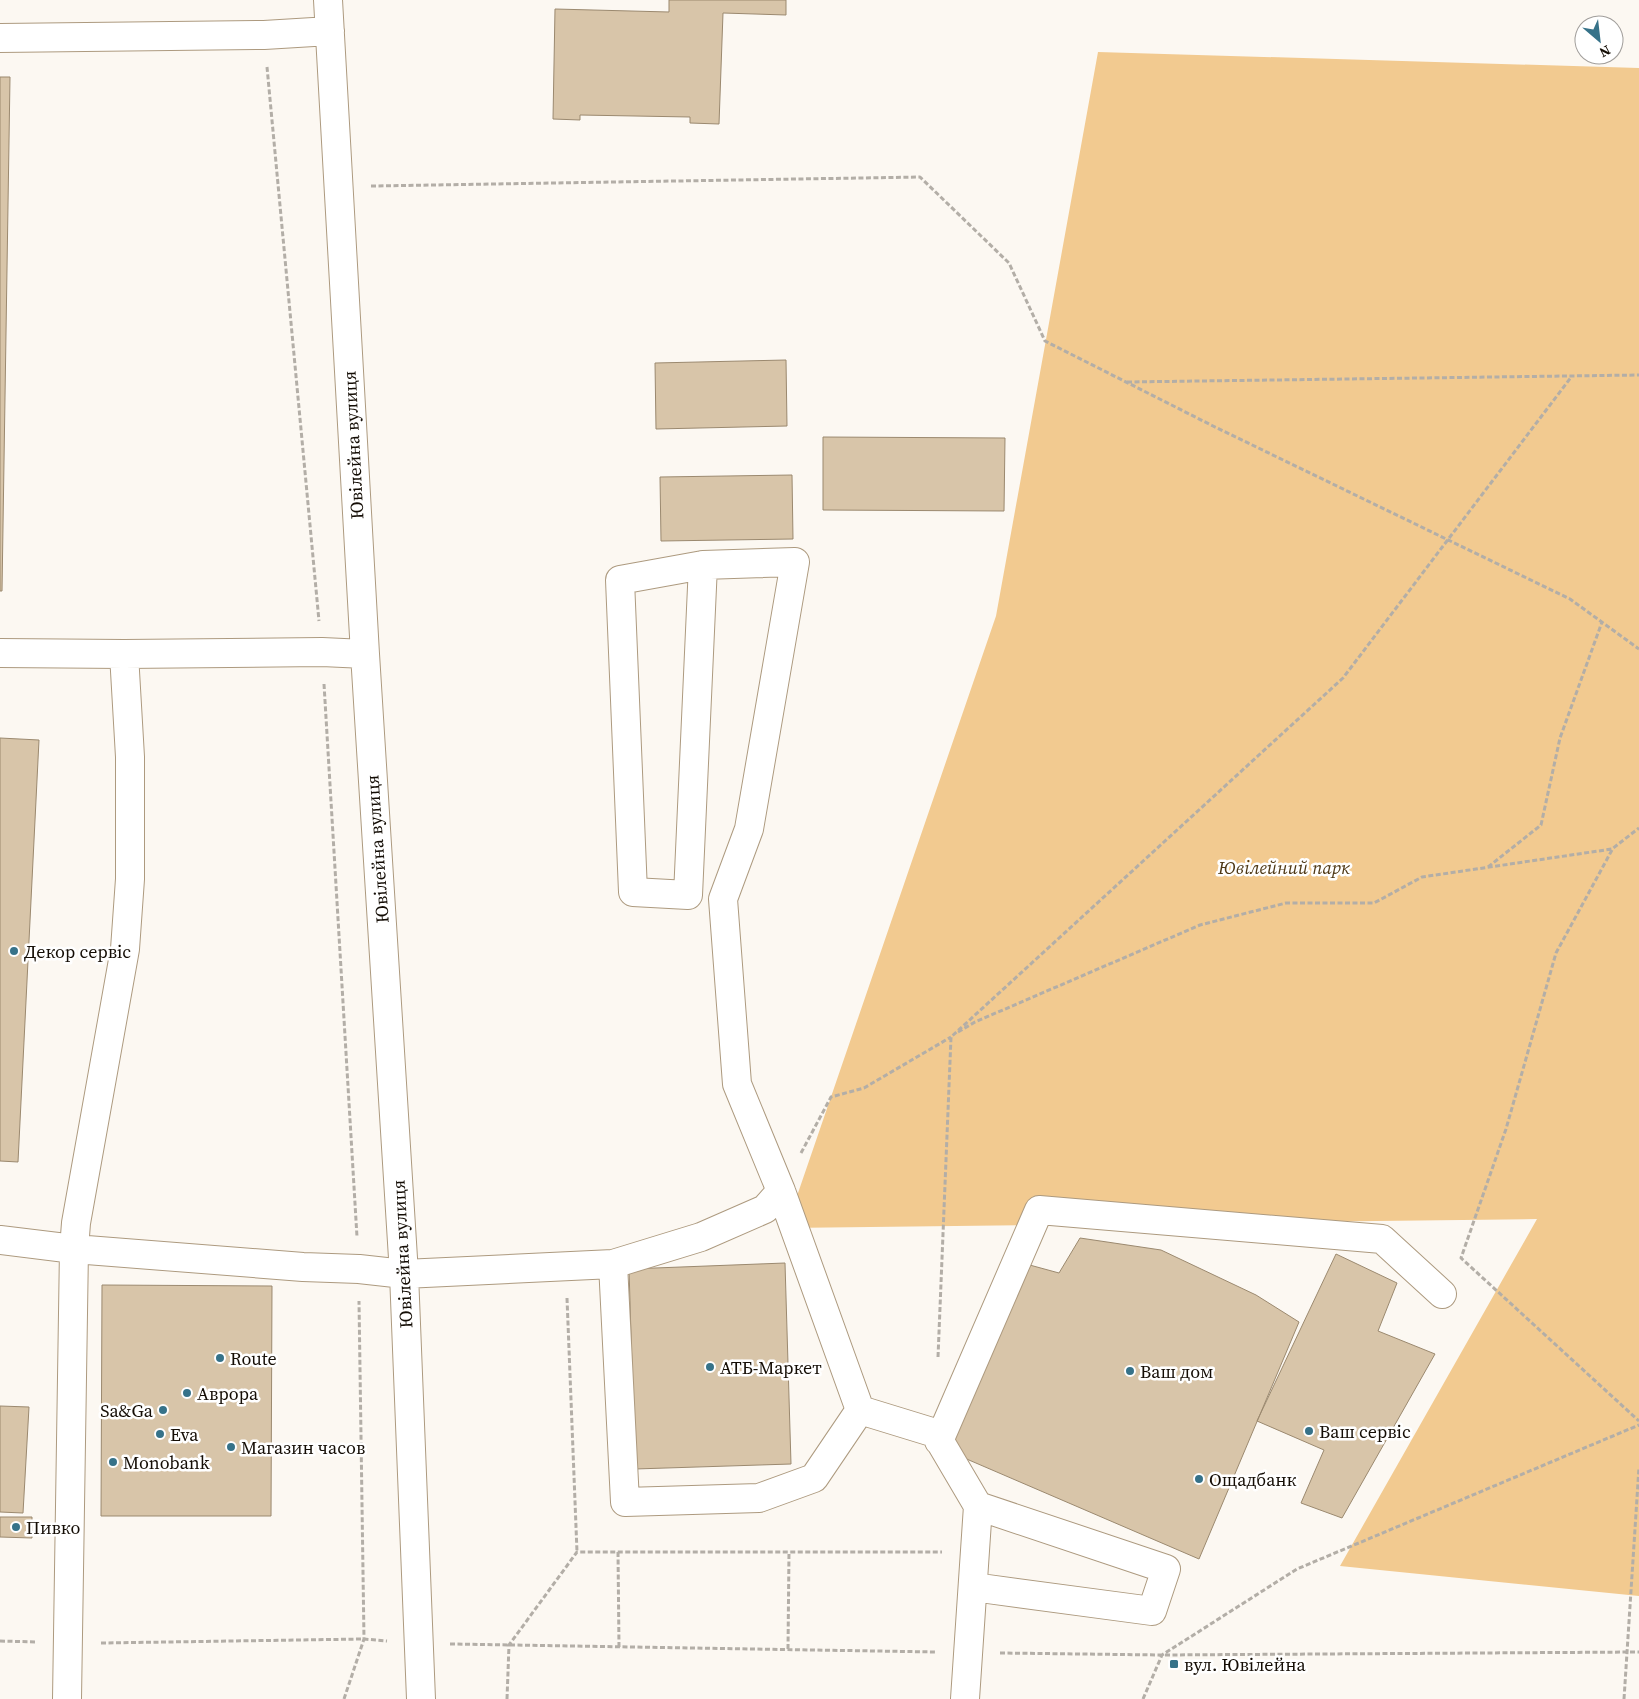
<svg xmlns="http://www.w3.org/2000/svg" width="1639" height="1699" font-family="'Source Serif 4',serif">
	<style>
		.green { fill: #f2ca90 }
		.building { fill: #d8c5a9; stroke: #9b896f }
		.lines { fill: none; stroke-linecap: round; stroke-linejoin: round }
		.minor-casing { stroke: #ad9a7f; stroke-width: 30 }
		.path { stroke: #b3aea7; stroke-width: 3; stroke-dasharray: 5 2.5; stroke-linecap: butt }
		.minor { stroke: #fff; stroke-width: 28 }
		.poi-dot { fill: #367289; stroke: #fff; stroke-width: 2 }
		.labels { text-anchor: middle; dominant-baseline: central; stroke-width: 5; stroke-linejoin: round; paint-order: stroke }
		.street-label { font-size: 18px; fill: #140d05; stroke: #fff }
		.park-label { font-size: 18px; font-style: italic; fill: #4e3815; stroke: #fff }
		.poi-label { font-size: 18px; fill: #140d05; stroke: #fff; text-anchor: start }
	</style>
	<rect width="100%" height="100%" fill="#fcf8f2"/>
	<path class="green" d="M1098,52L1639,68V1596L1340,1566L1537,1219L786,1228L996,616Z"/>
	<path class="building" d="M669,0H786V15L723,13L719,124L690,123V117L580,115V120L553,119L555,9L669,12Z
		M0,77H10L2,591H0Z
		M786,360L787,426L656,429L655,363Z
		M823,437L1005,438L1004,511L823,510Z
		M792,475L793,539L661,541L660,477Z
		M0,738L39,740L18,1162L0,1161Z
		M1080,1238L1161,1250L1256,1295L1299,1322L1199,1559L948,1451L1026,1264L1059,1273Z
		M1336,1254L1397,1283L1378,1331L1435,1354L1342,1518L1301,1503L1324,1450L1257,1421Z
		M785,1263L791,1464L635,1469L629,1269Z
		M102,1285L272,1286L271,1516H101Z
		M0,1406L29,1407L23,1513L0,1512Z
		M0,1517H32V1538L0,1537Z"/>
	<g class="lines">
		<g class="minor-casing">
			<path id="minor" d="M328,0L365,654L404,1274L421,1699
				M0,38L264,35L330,31
				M703,565L620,580L633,892L688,895L703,565L795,562L749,829L723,899L737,1084L781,1191L860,1410
				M0,653L124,654L322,652L365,654
				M124,654L130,757V879L125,949L76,1223L74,1249L303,1267L359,1269L404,1274L613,1264L625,1502L759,1498L814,1478L860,1410L935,1433L978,1506L965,1699
				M0,1240L74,1249L67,1699
				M613,1264L701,1237L765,1209L781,1191
				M939,1441L1039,1210L1382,1239L1442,1294
				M973,1587L1152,1611L1166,1569L978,1506"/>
		</g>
		<path class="path" d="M267,67L319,621
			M371,186L920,177L1009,263L1045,341L1213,426L1570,599L1639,649
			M1127,382L1639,375
			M324,684L357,1237
			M1612,850L1556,953L1506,1129L1461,1258L1639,1421
			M1488,867L1541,825L1560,738L1602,622
			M958,1032L975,1022L1200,925L1286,903H1374L1422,877L1612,849L1639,828
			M801,1153L831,1097L864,1088L951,1037
			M567,1298L577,1552
			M938,1357L951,1037L1343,678L1572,376
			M618,1552L619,1647
			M0,1641L37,1642
			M101,1643L364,1639L387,1641
			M450,1644L936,1652
			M788,1649L789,1552
			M1000,1653L1162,1655L1639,1652
			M344,1699L364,1639L359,1301
			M507,1699L509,1645L577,1552H942
			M1143,1699L1162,1655L1297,1569L1639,1425
			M1624,1699L1639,1467"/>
		<use href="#minor" class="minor"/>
	</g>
	<g class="poi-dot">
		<circle cx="14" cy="951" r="5"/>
		<circle cx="220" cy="1358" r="5"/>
		<circle cx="710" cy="1367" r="5"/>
		<circle cx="1130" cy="1371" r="5"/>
		<circle cx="187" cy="1393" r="5"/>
		<circle cx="163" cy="1410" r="5"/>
		<circle cx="1309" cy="1431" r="5"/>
		<circle cx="160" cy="1434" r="5"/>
		<circle cx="231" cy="1447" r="5"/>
		<circle cx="113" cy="1462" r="5"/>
		<circle cx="1199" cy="1479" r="5"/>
		<circle cx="16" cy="1527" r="5"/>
		<rect x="1169" y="1659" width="10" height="10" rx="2.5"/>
	</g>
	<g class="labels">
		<g class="street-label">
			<text transform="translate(353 445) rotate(-93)">Ювілейна вулиця</text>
			<text transform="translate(377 849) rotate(-94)">Ювілейна вулиця</text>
			<text transform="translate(402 1254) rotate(-93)">Ювілейна вулиця</text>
		</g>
		<g class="park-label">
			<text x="1284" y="867">Ювілейний парк</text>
		</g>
		<g class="poi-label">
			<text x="24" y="951">Декор сервіс</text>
			<text x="230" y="1358">Route</text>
			<text x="720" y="1367">АТБ-Маркет</text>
			<text x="1140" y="1371">Ваш дом</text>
			<text x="197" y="1393">Аврора</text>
			<text x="153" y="1410" text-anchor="end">Sa&amp;Ga</text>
			<text x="1319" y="1431">Ваш сервіс</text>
			<text x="170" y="1434">Eva</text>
			<text x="241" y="1447">Магазин часов</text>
			<text x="123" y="1462">Monobank</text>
			<text x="1209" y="1479">Ощадбанк</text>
			<text x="26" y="1527">Пивко</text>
			<text x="1184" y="1664">вул. Ювілейна</text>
		</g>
	</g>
	<g transform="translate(1599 40) rotate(152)"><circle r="24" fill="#ffffff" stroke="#a19e9b"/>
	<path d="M0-4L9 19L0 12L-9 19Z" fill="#367289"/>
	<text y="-8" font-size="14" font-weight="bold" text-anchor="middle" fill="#140d05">N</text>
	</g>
</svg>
